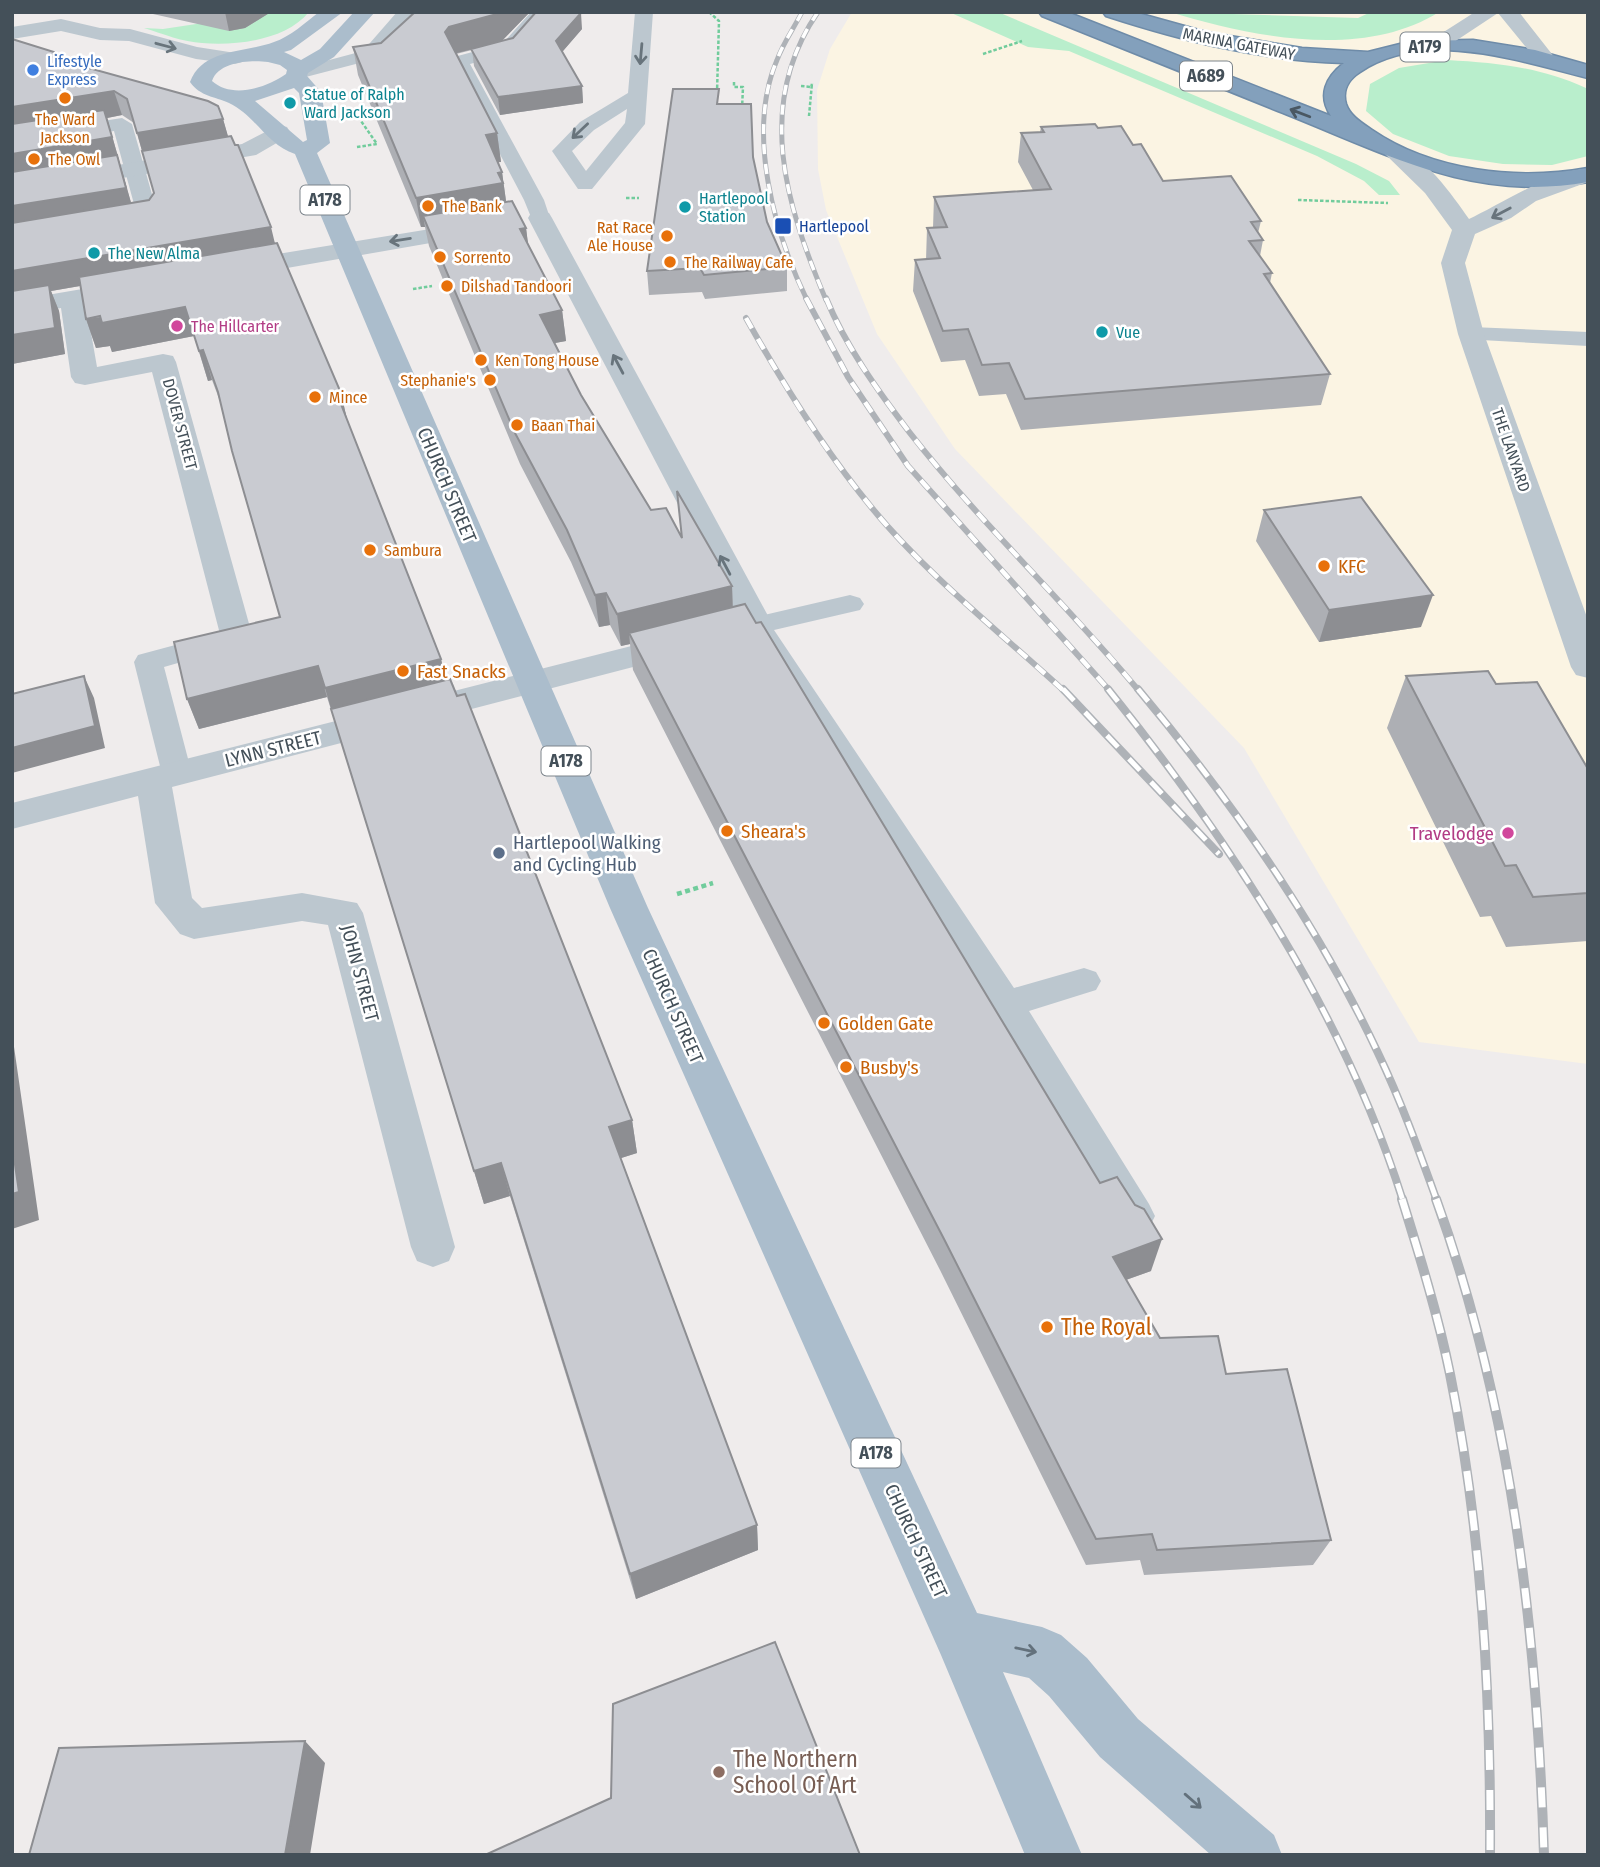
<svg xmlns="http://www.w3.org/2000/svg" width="1600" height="1867" font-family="'Fira Sans Condensed',sans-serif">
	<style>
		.commercial { fill: #fbf4e3 }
		.green { fill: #b9eecc }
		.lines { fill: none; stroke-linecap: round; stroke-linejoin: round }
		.highway-casing { stroke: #6e8ba8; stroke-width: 3 }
		.path-far1 { stroke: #71cc9c; stroke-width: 2.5; stroke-dasharray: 3.5 2; stroke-linecap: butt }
		.path { stroke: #71cc9c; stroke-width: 4.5; stroke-dasharray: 5 3.5; stroke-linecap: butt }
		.lane { fill: #bcc7cf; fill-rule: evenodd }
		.street { fill: #bcc7cf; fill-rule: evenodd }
		.primary { fill: #abbdcc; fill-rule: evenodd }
		.highway { fill: #83a0bc; fill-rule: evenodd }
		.rail-far3-casing { stroke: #aeb2b7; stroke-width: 5 }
		.rail-far2-casing { stroke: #aeb2b7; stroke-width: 6 }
		.rail-far1-casing { stroke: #aeb2b7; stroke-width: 8 }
		.rail-casing { stroke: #aeb2b7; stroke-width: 10 }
		.rail-far3 { stroke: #fff; stroke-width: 3.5; stroke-dasharray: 10; stroke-linecap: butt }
		.rail-far2 { stroke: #fff; stroke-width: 4.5; stroke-dasharray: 12; stroke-linecap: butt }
		.rail-far1 { stroke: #fff; stroke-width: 5; stroke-dasharray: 16; stroke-linecap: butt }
		.rail { stroke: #fff; stroke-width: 7; stroke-dasharray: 20; stroke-linecap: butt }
		.wall { fill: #adafb4; fill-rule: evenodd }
		.shaded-wall { fill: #8d8e92 }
		.building { fill: #c9cbd1; stroke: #8d8e92; stroke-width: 2 }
		.oneway { stroke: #68747c }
		.oneway2 { stroke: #4a5863 }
		.oneway3 { stroke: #63717c }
		.shop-dot { fill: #3f7fe0; stroke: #fff; stroke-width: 2.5 }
		.food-dot { fill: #e8710a; stroke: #fff; stroke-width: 2.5 }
		.culture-dot { fill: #0f9aa8; stroke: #fff; stroke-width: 2.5 }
		.transit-dot { fill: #1a4fb4; stroke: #fff; stroke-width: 2.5 }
		.hotel-dot { fill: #d1479c; stroke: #fff; stroke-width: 2.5 }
		.service-dot { fill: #5c6f8a; stroke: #fff; stroke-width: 2.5 }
		.education-dot { fill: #8d6e63; stroke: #fff; stroke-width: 2.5 }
		.labels { text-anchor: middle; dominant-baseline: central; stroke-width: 5; stroke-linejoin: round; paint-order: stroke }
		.far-street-label { font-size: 16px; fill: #445059; stroke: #fff }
		.far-shop-label { font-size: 16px; fill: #366cbe; stroke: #fff; text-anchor: start }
		.far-culture-label { font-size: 16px; fill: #0d838f; stroke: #fff; text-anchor: start }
		.far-food-label { font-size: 16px; fill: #c56008; stroke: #fff; text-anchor: start }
		.far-transit-label { font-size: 16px; fill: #164399; stroke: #fff; text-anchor: start }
		.far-hotel-label { font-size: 16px; fill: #b23c85; stroke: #fff; text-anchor: start }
		.shield { fill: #fff; stroke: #7c848b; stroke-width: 2 }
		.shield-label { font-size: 18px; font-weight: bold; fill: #445059 }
		.street-label { font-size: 19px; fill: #445059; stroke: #fff }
		.food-label { font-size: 19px; fill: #c56008; stroke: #fff; text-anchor: start }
		.hotel-label { font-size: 19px; fill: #b23c85; stroke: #fff; text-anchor: end }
		.service-label { font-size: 19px; fill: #4e5e75; stroke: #fff; text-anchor: start }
		.near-food-label { font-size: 23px; fill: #c56008; stroke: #fff; text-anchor: start }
		.near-education-label { font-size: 23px; fill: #785e54; stroke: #fff; text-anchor: start }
	</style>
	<rect width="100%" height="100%" fill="#efecec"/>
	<path class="commercial" d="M852,12H1588V1064L1419,1042L1244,748L955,449L877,334L826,210L818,169L817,90L830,49Z"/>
	<path class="green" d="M275,12H309C286,40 237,46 202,43C183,42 163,34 144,28L163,29Z
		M949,12H998L1356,164L1389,181L1400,195H1379L1364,181L1317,156L1069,51L1028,47Z
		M1170,12L1358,18L1371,12H1439C1363,60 1251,37 1170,12Z
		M1447,60C1499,63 1539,67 1586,88L1588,156L1552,165L1503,164L1449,156L1393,134L1366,111L1370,84L1399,68Z"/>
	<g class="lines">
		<g class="highway-casing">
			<path id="highway" d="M1039,12H1067L1331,116C1317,95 1326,77 1344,63C1263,61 1183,41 1106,16L1103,12H1134L1206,32L1302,48L1368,52L1412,41L1473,40L1535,50L1588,65V78C1519,61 1425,28 1360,72C1349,79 1342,90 1346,104C1350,116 1362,123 1372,130C1432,171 1517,181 1588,168V182C1471,203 1383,152 1278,111C1200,79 1121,48 1042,16Z"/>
		</g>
		<path class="path-far1" d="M709,12L719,21L717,93
			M983,54L1022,41
			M734,82V87H743L742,109
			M801,86L811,87L812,84
			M809,116L812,83
			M357,147L377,144L361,121
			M626,198H639
			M1298,200L1388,203
			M413,289L432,286"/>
		<path class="path" d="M677,894L713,883"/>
		<path class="lane" d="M397,12H415L375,59L298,79L289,74L292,70L363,51Z
			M531,12H549L514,52L470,64L544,200L550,218L547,222H533L524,200L451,61L454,57L502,44Z
			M635,12H653L645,124L592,189H578L552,151L580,122L628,93ZM627,109L625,123L586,171L572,151L594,130Z
			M122,118L132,124L159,219L156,223L123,230L116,228L113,224L116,220L137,215L114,131L12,147V135Z
			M1471,327L1588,332V346L1463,339L1460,334L1463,329Z
			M850,595L860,598L864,604L860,610L774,630L1014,988L1084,968L1096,972L1101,981L1096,990L1029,1011L1149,1204L1155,1216L1149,1228L1136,1233L1123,1228L994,1014L743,625L747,619Z
			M220,633L230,636L234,642L230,648L164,667L192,774L188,782L177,785L166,782L162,774L134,662L138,655Z"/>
		<path class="street" d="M1475,12H1519L1555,58L1552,62H1538L1498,13L1442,50H1428L1425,46L1428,42Z
			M61,19L100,28L130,29L197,47L242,54L245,58L242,62L235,64L196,59L129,41L100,40L61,31L12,39V27Z
			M279,125L287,127L290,132L287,137L256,155L12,197V183L242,144Z
			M1395,146C1423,153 1453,196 1469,219C1496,207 1561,165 1588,170V182L1536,201L1511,218L1475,234L1465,263L1484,334L1588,620V678L1576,675L1571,667L1458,334L1441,263L1452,230L1425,193L1384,153L1387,148Z
			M540,211L549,213L552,218L773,625L768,632L172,787L192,898L202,908L302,893L357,903L363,913L455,1247L449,1261L433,1267L417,1261L411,1247L328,925L302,921L194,939L180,934L155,903L138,796L12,829V803L738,619L528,218L531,213Z
			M479,221L488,223L491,228L488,233L235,277L226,274L222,269L226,264L235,261Z
			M135,280L144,283L148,288L144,293L86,304L97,367L163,354L173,356L176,362L253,638L249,645L237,649L225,645L221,638L152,372L85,385L75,383L71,377L61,308L12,317V301Z"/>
		<path class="primary" d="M319,12H343L291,50L284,52L301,60L320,49L354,12H375L334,57L308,73L307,76L321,92L330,143L317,153L648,908L977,1613L1042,1627L1061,1635L1087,1658L1138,1719L1274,1835L1282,1855H1211L1100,1757L1049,1696L1029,1678L1003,1672L1082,1855H1025L941,1655L610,908L295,154C268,146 255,115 229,103C214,96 201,97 190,82C203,48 245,53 274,42C290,37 306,22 319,12ZM268,62L280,65L287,70L286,74C266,88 232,99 212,81C219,61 251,60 268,62ZM294,88L299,93L307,140L303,142L255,101Z"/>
		<use href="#highway" class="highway"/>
		<g class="rail-far3-casing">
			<path id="rail-far3" d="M802,12C794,28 783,43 777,60C746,132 774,232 807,300
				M818,12C754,105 786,205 826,300"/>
		</g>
		<g class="rail-far2-casing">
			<path id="rail-far2" d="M806,298L848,377L908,466L1110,691
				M826,298C846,347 878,391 910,433C981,524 1065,602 1139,691
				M746,318C783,384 824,450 872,508C926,574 1001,633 1064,691"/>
		</g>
		<g class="rail-far1-casing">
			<path id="rail-far1" d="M1063,689L1219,854
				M1108,689C1230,841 1344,1013 1403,1201
				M1138,689C1231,800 1316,921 1378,1053C1401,1101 1419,1151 1437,1201"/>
		</g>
		<g class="rail-casing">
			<path id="rail" d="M1402,1199C1420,1257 1438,1315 1450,1374C1482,1533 1491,1693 1490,1855
				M1436,1199C1512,1410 1537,1633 1544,1855"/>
		</g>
		<use href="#rail-far3" class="rail-far3"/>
		<use href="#rail-far2" class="rail-far2"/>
		<use href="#rail-far1" class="rail-far1"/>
		<use href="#rail" class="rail"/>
	</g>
	<path class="wall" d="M144,12H271L245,28L229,31Z
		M415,12H530L501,41L582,29L562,52L582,86L583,103L500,115L474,66L472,50L456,54L497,133L501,162H498L502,172L506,201L526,228L528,245L562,310L566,341L555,343L581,395L651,510L681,535L677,491L732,586L733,607L1151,1271L1126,1280L1160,1338L1226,1374L1331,1540L1313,1565L1144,1575L1140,1560L1086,1565L940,1270L633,670L630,644L621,646L610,625L599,627L571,562L520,464L429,246L425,227H421L358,75L353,47L381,43Z
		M56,59L223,119L228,137L341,393L347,419L441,659L446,680L632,1120L637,1153L621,1158L757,1525L758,1550L636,1599L510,1196L484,1204L327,697L199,729L187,699L280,617L221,404L212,380L208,381L194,336L112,352L110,346L96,348L86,319L80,286L51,291L59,311L65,354L12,364ZM122,115L134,123L154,193L149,200L131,203L107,118Z
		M1041,127L1098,128L1133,145L1163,181L1261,221L1258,233L1263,240L1260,256L1272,273L1270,283L1330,374L1321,405L1021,430L1006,394L979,396L965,360L941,362L913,291L915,260H926L927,228H933L934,197L1033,190L1018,162L1021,133L1040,132Z
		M753,157L767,222L787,267V291L705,299L702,292L649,295L647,271Z
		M1264,510L1421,627L1319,642L1256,541Z
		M1406,676L1496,684L1588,769V941L1506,947L1491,916L1480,917L1387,728Z"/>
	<path class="shaded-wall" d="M225,12H271L245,28L229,31Z
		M499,12H530L501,42L453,54L445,32L449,27Z
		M581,13L582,29L557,58L556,41Z
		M582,86L583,103L500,115L498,97Z
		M114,91L122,115L107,118L134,213L12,233V107Z
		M223,119L230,143L144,158L137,133Z
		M497,133L501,162L490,163L486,135Z
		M502,172L506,201L423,216L425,227H421L416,198Z
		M271,227L277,252L51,291L59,311L65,354L12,364V271Z
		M526,228L530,258L520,229Z
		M185,307L194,336L112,352L110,346L96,348L86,319Z
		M562,310L566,341L544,345L540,315Z
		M203,350L212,380L208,381L199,351Z
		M341,393L348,424L337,394Z
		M732,586L733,618L629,633L630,644L621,646L617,614Z
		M606,593L610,625L599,627L595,595Z
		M1433,595L1421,627L1319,642L1329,610Z
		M441,659L448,690L334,719L325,688Z
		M318,666L327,697L199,729L187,699Z
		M84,676L94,698L105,748L12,773V748Z
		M12,1033L39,1220L12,1229Z
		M632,1120L637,1153L615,1160L609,1127Z
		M501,1163L510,1196L484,1204L474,1171Z
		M1162,1239L1151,1271L1103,1288L1113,1257Z
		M757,1525L758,1550L636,1599L630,1574Z
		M305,1741L325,1763L310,1855H285Z"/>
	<path class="building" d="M415,12H499L497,14L449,27L445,32L497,133L486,135L502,172L498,173L503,183L416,198L353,47L381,43Z
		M536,12L581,13L556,41L582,86L498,97L471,49L513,38Z
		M12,39L54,52L56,59L208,101L218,106L223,119L137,133L127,99L114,91L12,107Z
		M673,89H719L717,104H751L753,157L767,222L787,267L704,275L700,268L647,271Z
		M104,110L112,137L12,154V124Z
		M1095,124L1098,128L1121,126L1133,145L1141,144L1163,181L1231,176L1261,221L1251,222L1263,240L1249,241L1272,273L1264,274L1330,374L1025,399L1009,363L982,365L968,329L943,331L915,260L940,258L927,228L947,227L934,197L1051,189L1021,133L1044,132L1041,127Z
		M231,136L235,145H238L271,227L12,271V223L149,200L154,193L142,151Z
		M117,155L126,188L12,206V172Z
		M512,201L526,228L520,229L562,310L540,315L581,395L651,510L666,508L682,538L677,491L732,586L617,614L606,593L595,595L567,530L515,433L423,216Z
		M277,243L341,393L337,394L441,659L325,688L318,666L187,699L174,642L280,617L232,451L218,392L203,350L199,351L185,307L102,323L100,316L86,319L79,277Z
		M49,285L55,328L12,335V291Z
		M1361,497L1433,595L1329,610L1264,510Z
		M745,604L756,623L761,622L1100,1183L1117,1177L1135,1205L1144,1209L1162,1239L1113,1257L1160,1338L1218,1336L1226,1374L1287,1369L1331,1540L1157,1550L1152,1534L1096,1539L944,1239L629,633Z
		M1488,671L1496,684L1537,682L1588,769V893L1533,897L1516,865L1505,866L1406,676Z
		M84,676L95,726L12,748V694Z
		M450,679L457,696L465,694L632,1120L609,1127L757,1525L630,1574L501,1163L474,1171L331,709Z
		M12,1144L19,1192L12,1194Z
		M775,1642L860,1855H485L611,1798L613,1704Z
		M305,1741L285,1855H29L59,1748Z"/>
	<defs><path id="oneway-shaft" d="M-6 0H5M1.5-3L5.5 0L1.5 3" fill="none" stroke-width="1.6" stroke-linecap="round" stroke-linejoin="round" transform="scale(1.75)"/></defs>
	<g class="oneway">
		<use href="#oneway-shaft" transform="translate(166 46) rotate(15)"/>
		<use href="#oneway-shaft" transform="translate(641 54) rotate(95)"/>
		<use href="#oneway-shaft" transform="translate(580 131) rotate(137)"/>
		<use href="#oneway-shaft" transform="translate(1501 213) rotate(152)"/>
		<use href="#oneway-shaft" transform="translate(400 240) rotate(171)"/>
		<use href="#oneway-shaft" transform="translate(618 364) rotate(-118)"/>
		<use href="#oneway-shaft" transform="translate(725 565) rotate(-118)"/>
	</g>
	<use class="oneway2" href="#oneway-shaft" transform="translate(1300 113) rotate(-159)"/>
	<g class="oneway3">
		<use href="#oneway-shaft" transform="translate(1026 1650) rotate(12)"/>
		<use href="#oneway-shaft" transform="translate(1193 1801) rotate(41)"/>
	</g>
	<circle class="shop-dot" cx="33" cy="70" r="7"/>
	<g class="food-dot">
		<circle cx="65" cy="98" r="7"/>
		<circle cx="34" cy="159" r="7"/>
		<circle cx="428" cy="206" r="7"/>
		<circle cx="667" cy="236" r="7"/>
		<circle cx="440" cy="257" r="7"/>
		<circle cx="670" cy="262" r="7"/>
		<circle cx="447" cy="286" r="7"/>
		<circle cx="481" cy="360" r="7"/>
		<circle cx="490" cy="380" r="7"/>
		<circle cx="315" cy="397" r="7"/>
		<circle cx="517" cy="425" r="7"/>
		<circle cx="370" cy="550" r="7"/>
		<circle cx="1324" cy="566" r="7"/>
		<circle cx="403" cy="671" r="7"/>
		<circle cx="727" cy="831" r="7"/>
		<circle cx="824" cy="1023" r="7"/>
		<circle cx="846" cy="1067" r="7"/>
		<circle cx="1047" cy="1327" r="7"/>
	</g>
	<g class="culture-dot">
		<circle cx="290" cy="103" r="7"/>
		<circle cx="685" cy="207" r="7"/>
		<circle cx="94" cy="253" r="7"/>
		<circle cx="1102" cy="332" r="7"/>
	</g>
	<rect class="transit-dot" x="774" y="217" width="18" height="18" rx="3.5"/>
	<g class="hotel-dot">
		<circle cx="177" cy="326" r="7"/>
		<circle cx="1508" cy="833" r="7"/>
	</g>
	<circle class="service-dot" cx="499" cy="853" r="7"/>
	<circle class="education-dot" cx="719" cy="1772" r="7"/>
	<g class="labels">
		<g class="far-street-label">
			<text transform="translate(1239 44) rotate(11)">MARINA GATEWAY</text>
			<text transform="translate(180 424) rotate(75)">DOVER STREET</text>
			<text transform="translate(1511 450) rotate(71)">THE LANYARD</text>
		</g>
		<g class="far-shop-label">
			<text x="47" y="61">Lifestyle<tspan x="47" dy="18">Express</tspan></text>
		</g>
		<g class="far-culture-label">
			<text x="304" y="94">Statue of Ralph<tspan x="304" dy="18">Ward Jackson</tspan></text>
			<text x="699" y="198">Hartlepool<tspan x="699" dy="18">Station</tspan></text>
			<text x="108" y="253">The New Alma</text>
			<text x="1116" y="332">Vue</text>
		</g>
		<g class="far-food-label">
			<text x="65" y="119" text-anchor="middle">The Ward<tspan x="65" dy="18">Jackson</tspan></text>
			<text x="48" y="159">The Owl</text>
			<text x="442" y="206">The Bank</text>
			<text x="653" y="227" text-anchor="end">Rat Race<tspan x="653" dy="18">Ale House</tspan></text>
			<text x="454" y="257">Sorrento</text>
			<text x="684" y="262">The Railway Cafe</text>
			<text x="461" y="286">Dilshad Tandoori</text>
			<text x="495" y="360">Ken Tong House</text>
			<text x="476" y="380" text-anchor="end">Stephanie's</text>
			<text x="329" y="397">Mince</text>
			<text x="531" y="425">Baan Thai</text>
			<text x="384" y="550">Sambura</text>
		</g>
		<g class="far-transit-label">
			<text x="799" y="226">Hartlepool</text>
		</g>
		<g class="far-hotel-label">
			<text x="191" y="326">The Hillcarter</text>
		</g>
		<g class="shield">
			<rect x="1400.5" y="32.5" width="49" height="29" rx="5"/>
			<rect x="1180" y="61.5" width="52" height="29" rx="5"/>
			<rect x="300.5" y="185.5" width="49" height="29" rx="5"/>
			<rect x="541.5" y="746.5" width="49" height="29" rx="5"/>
			<rect x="851.5" y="1438.5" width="49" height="29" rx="5"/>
		</g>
		<g class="shield-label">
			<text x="1425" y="47">A179</text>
			<text x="1206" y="76">A689</text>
			<text x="325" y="200">A178</text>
			<text x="566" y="761">A178</text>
			<text x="876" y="1453">A178</text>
		</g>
		<g class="street-label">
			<text transform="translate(447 485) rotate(67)">CHURCH STREET</text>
			<text transform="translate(273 749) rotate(-14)">LYNN STREET</text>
			<text transform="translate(360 973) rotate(75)">JOHN STREET</text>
			<text transform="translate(673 1006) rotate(66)">CHURCH STREET</text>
			<text transform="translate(916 1541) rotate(65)">CHURCH STREET</text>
		</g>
		<g class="food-label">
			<text x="1338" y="566">KFC</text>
			<text x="417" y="671">Fast Snacks</text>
			<text x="741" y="831">Sheara's</text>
			<text x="838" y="1023">Golden Gate</text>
			<text x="860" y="1067">Busby's</text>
		</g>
		<g class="hotel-label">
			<text x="1494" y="833">Travelodge</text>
		</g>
		<g class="service-label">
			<text x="513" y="842">Hartlepool Walking<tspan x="513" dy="22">and Cycling Hub</tspan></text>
		</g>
		<g class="near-food-label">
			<text x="1061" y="1327">The Royal</text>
		</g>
		<g class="near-education-label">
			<text x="733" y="1759">The Northern<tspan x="733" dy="26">School Of Art</tspan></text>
		</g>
	</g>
	<rect width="1600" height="1867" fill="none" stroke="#445059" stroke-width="28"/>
</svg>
